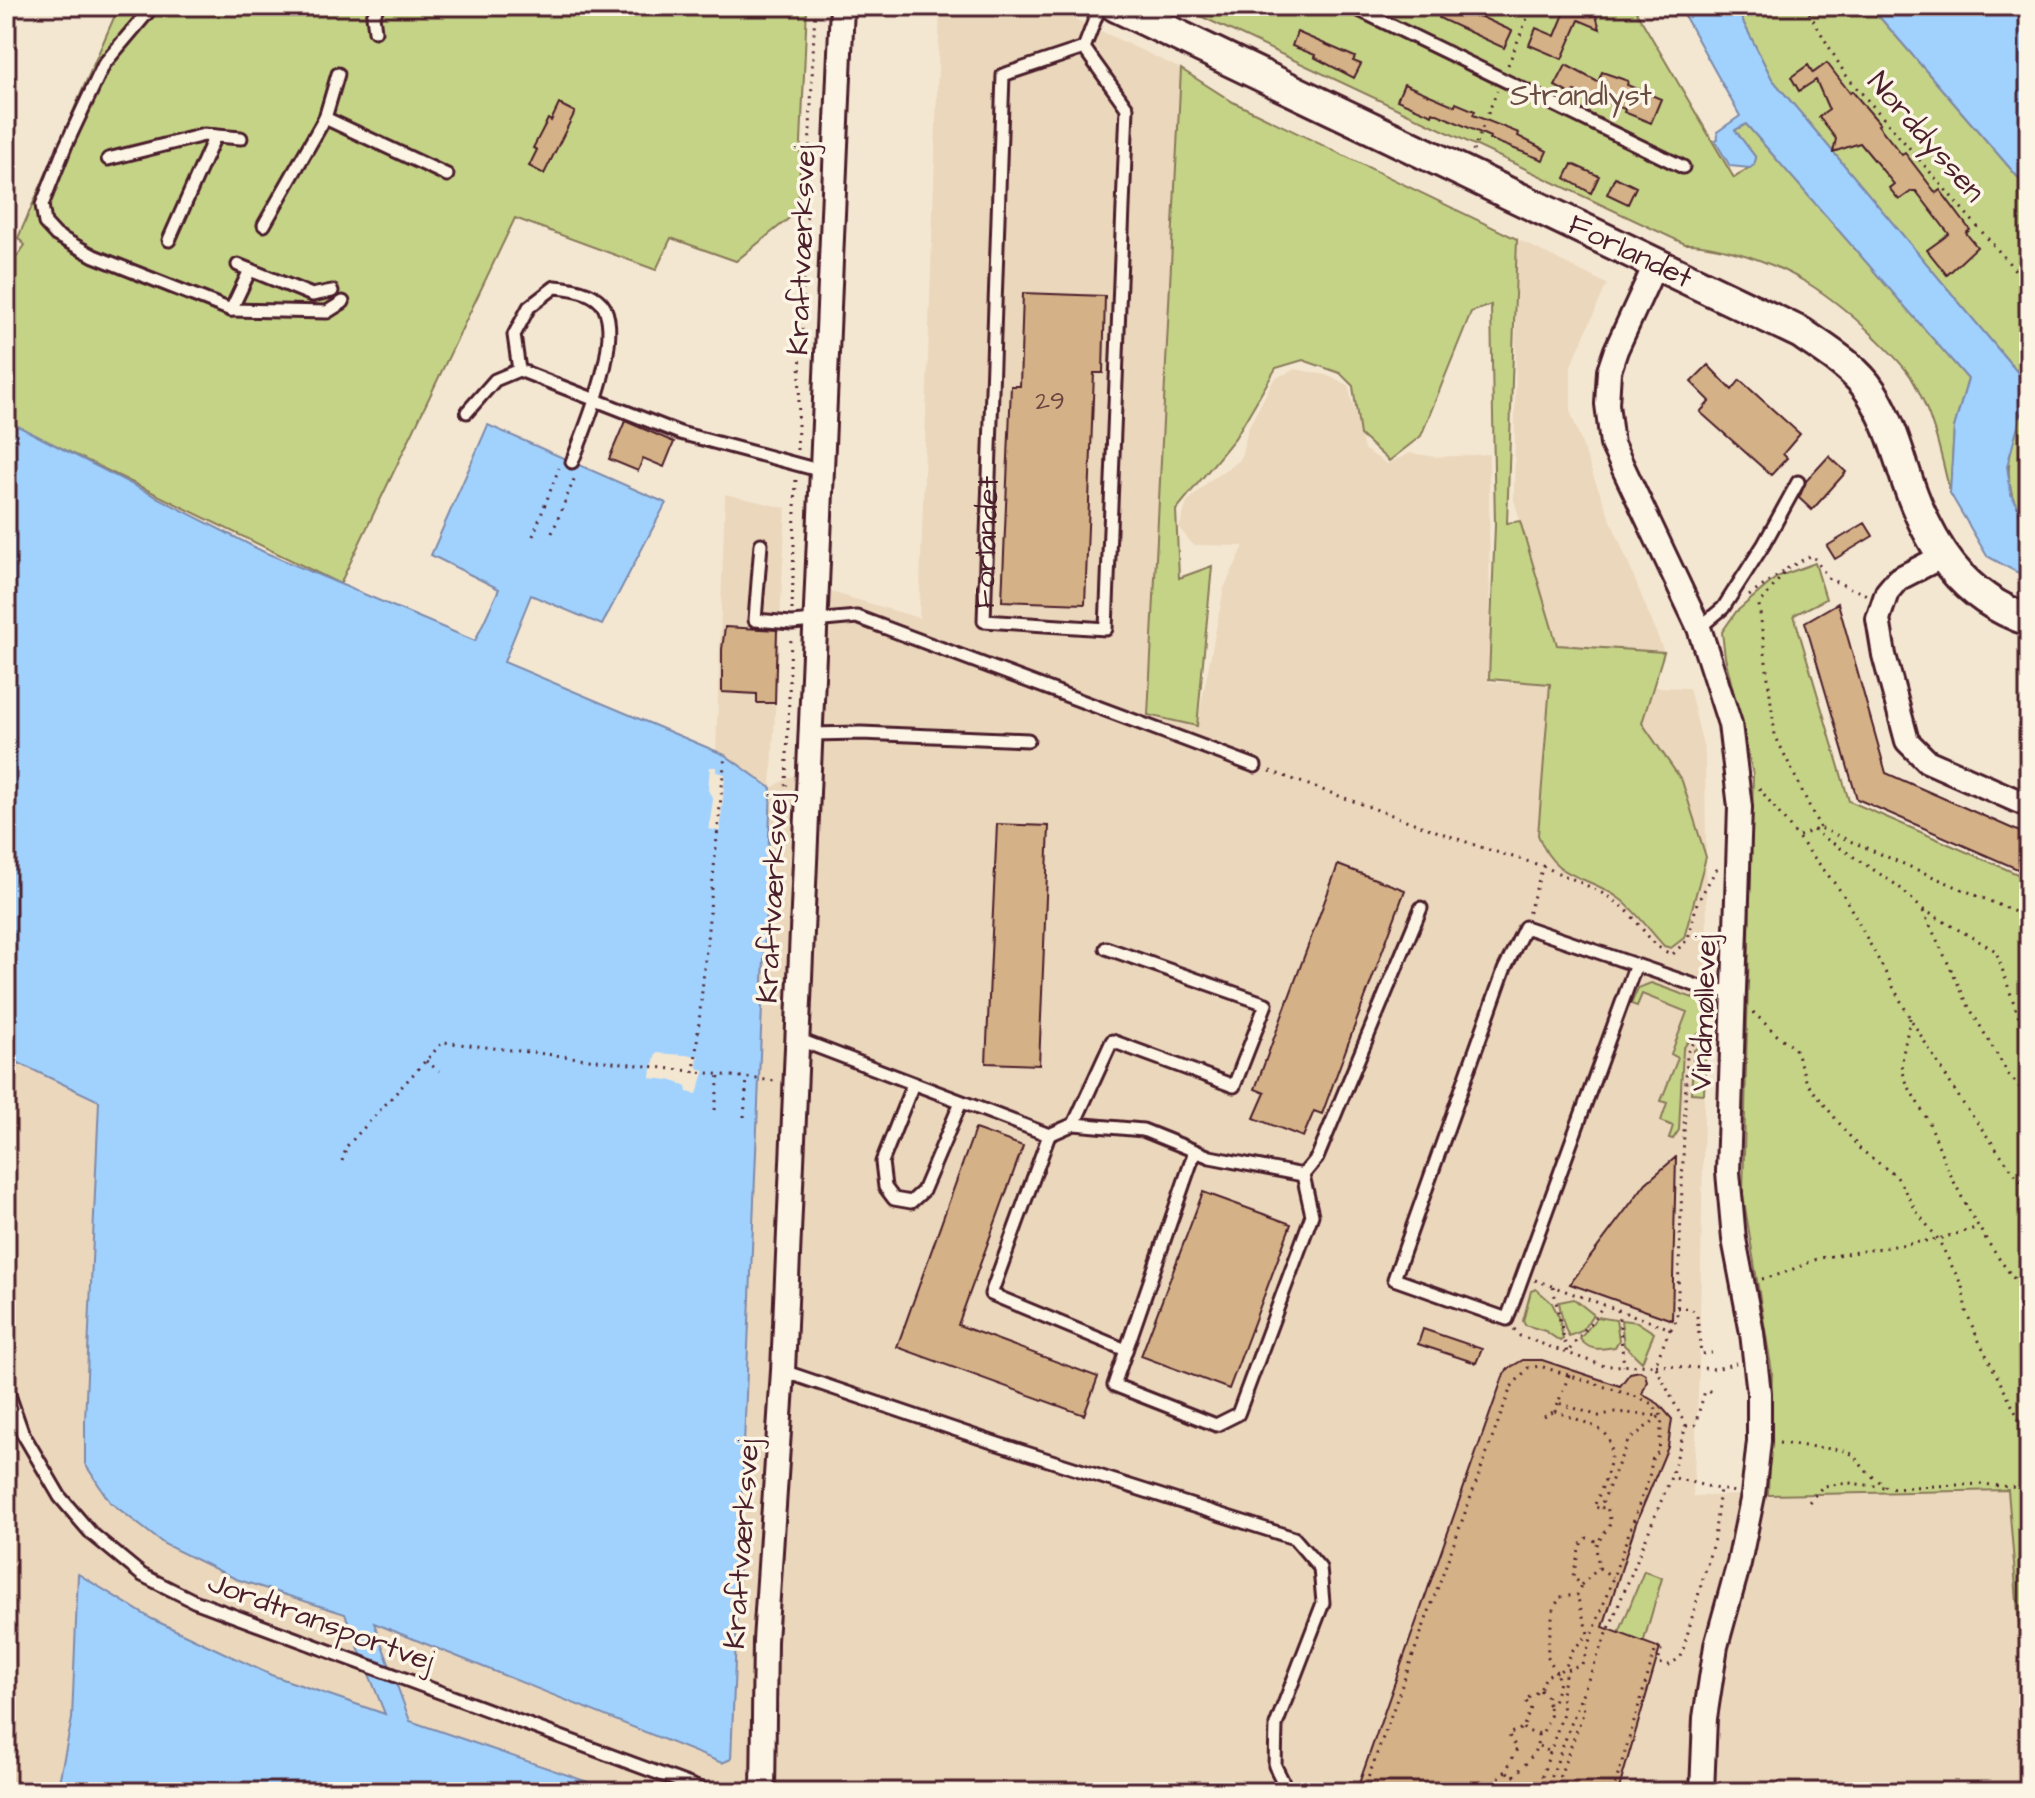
<svg xmlns="http://www.w3.org/2000/svg" width="2035" height="1798" font-family="'Architects Daughter',sans-serif">
	<style>
		.built { fill: #ebd7bc }
		.green { fill: #c5d387; stroke: #887959; stroke-width: 2 }
		.water { fill: #a1d2fe; stroke: #7e8aaa; stroke-width: 2 }
		.pier { fill: #f4e7d2 }
		.building { fill: #d5b187; stroke: #4a1f2b; stroke-width: 2 }
		.lines { fill: none; stroke-linecap: round; stroke-linejoin: round }
		.lane-casing { stroke: #4a1f2b; stroke-width: 17 }
		.street-casing { stroke: #4a1f2b; stroke-width: 28 }
		.secondary-casing { stroke: #4a1f2b; stroke-width: 36 }
		.path { stroke: #4a1f2b; stroke-width: 3; stroke-dasharray: 2 6; stroke-linecap: butt }
		.lane { stroke: #fcf5e5; stroke-width: 11 }
		.street { stroke: #fcf5e5; stroke-width: 22 }
		.secondary { stroke: #fcf5e5; stroke-width: 30 }
		.labels { text-anchor: middle; dominant-baseline: central; stroke-width: 7; stroke-linejoin: round; paint-order: stroke }
		.number-label { font-size: 26px; fill: #6d4442 }
		.park-label { font-size: 30px; fill: #694c42; stroke: #fcf5e5 }
		.street-label { font-size: 30px; fill: #4a1f2b; stroke: #fcf5e5 }
	</style>
	<rect width="100%" height="100%" fill="#f4e7d2"/>
	<filter id="ink" filterUnits="userSpaceOnUse"><feTurbulence type="fractalNoise" baseFrequency=".0125" numOctaves="2"/><feDisplacementMap in="SourceGraphic" scale="16" xChannelSelector="R" yChannelSelector="G"/><feConvolveMatrix kernelMatrix="1 2 1 2 8 2 1 2 1" color-interpolation-filters="sRGB"/></filter>
	<g filter="url(#ink)">
		<path class="built" d="M940,6H1048L1181,69L1149,715L1197,725L1224,588L1244,546L1193,545L1179,528L1187,502L1209,481L1240,460L1249,426L1274,379L1295,369L1326,375L1348,385L1364,449L1387,464L1410,453L1437,457L1489,454L1490,682L1689,688L1705,753L1707,949L1699,1374L1693,1496L2008,1490L2029,1675V1792H617L410,1721L373,1622L721,1763L731,1759L771,788L716,751L725,494L786,508L771,788L817,762L831,592L919,618Z
			M1517,239L1607,284L1571,366V413L1594,478L1664,652L1557,645L1514,500Z
			M6,1057L99,1101L85,1421V1464L164,1544L236,1579L345,1614L385,1715L271,1675L152,1619L79,1574L72,1719L58,1790L6,1792Z"/>
		<path class="green" d="M119,6H807L798,211L736,261L671,238L656,270L515,218L340,584L6,421V272L25,245L18,238Z
			M1179,6H1633L1734,178L1754,164L1756,158L1735,130L1746,124L1968,379L1954,428L1950,493C1941,453 1932,412 1911,377C1901,362 1886,348 1874,336C1828,292 1789,266 1727,250C1712,247 1700,243 1685,244Z
			M1735,6H1870L2029,190V386L1772,79Z
			M1181,69L1233,102L1517,239L1507,523L1520,521L1557,645L1664,652L1642,723L1682,781L1706,857L1684,938L1671,948L1664,946C1650,931 1636,911 1620,899C1586,873 1556,883 1538,835L1550,684L1489,679L1495,525L1491,305L1471,312L1421,436L1389,461L1360,435L1353,386L1340,373L1303,360L1276,368L1235,438L1176,510L1179,578L1212,566L1197,726L1148,715Z
			M2029,389V530C1993,478 2013,443 2029,389Z
			M1815,563L1826,599L1794,615L1849,801L2029,879V1675H2023L2008,1490L1768,1495L1772,1372L1743,1195L1753,774L1725,657L1722,632L1736,612L1777,577Z
			M1651,983L1696,999L1701,1004L1704,1011L1702,1031L1687,1043L1683,1049L1679,1130L1673,1139L1669,1138L1673,1126L1661,1121L1667,1103L1661,1101L1678,1058L1671,1054L1687,1012L1642,994L1637,1006L1631,1004L1638,988Z
			M1706,1041L1704,1094L1691,1093L1694,1050Z
			M1536,1289L1552,1303L1559,1317L1563,1339L1560,1341L1545,1331L1525,1325L1523,1321L1531,1291Z
			M1574,1299L1593,1314L1582,1331L1569,1336C1563,1327 1561,1313 1559,1302Z
			M1597,1317L1616,1320L1619,1340L1615,1347C1601,1349 1590,1352 1580,1339Z
			M1621,1320L1637,1322L1654,1333L1642,1362L1624,1345Z
			M1644,1571L1662,1578L1600,1792H1560L1595,1693Z"/>
		<path class="water" d="M1679,6H1735L1772,79L2029,386L2007,466L2011,494L2029,530V579L1987,556L1950,493L1954,428L1968,379L1746,124L1735,130L1756,158L1754,165L1750,168L1730,166L1715,141L1718,139L1717,132L1740,116Z
			M1870,6H2029V190Z
			M6,420L264,552L475,641L499,589L431,555L488,425L666,503L602,625L531,595L504,662L725,755L771,788L731,1759L722,1763L374,1623L410,1721L617,1792H57L72,1719L78,1574L152,1619L271,1675L385,1714L345,1614L236,1579L164,1544L110,1502L85,1464V1421L99,1101L6,1057Z"/>
		<path class="pier" d="M710,767H716V772L725,774L720,831L709,829L713,799L708,790Z
			M656,1053L698,1056L697,1068L705,1070L697,1094L687,1092L686,1086L670,1080L650,1078Z"/>
		<path class="building" d="M1444,6H1482L1477,15L1512,31L1504,48L1439,18Z
			M1546,6H1593L1600,29L1579,20L1562,59L1529,45L1536,28L1555,36L1564,14Z
			M1297,32L1355,57L1353,61L1361,64L1354,78L1314,57L1315,55L1292,46Z
			M1827,63L1850,93L1852,91L1880,124L1878,125L1902,155L1905,153L1936,193L1940,190L1970,230L1966,233L1977,247L1947,275L1927,250L1949,234L1916,191H1912L1899,200L1889,188L1894,184L1860,143L1833,152L1836,139L1819,117L1829,110L1816,80L1799,91L1791,77L1808,65L1813,73Z
			M1566,65L1598,82L1602,72L1628,81L1627,85L1661,99L1651,123L1624,112L1625,109L1574,91L1572,95L1555,86Z
			M1404,84L1455,106L1456,103L1475,111L1473,115L1519,133L1518,136L1547,151L1543,160L1489,139L1490,137L1433,112L1432,115L1397,100Z
			M559,104L575,112L544,174L529,166L537,150L533,148L548,119L551,121Z
			M1572,164L1599,176L1591,193L1565,178Z
			M1615,177L1636,187L1628,204L1607,194Z
			M1023,293L1105,296L1103,373H1094L1085,604L1002,601L1011,386H1020Z
			M1708,365L1732,390L1740,380L1800,434L1783,454L1787,458L1771,475L1700,412L1710,401L1691,382Z
			M625,421L674,442L664,467L643,458L638,471L609,459Z
			M1829,456L1846,472L1812,510L1799,498L1806,481Z
			M1865,523L1873,536L1835,559L1827,546Z
			M1838,603L1886,773L2029,836V874L1857,799L1805,622Z
			M725,627L777,630L775,703H757V694L722,692V649Z
			M997,824L1049,826L1039,1065L986,1063Z
			M1338,865L1405,890L1322,1114L1314,1111L1303,1137L1254,1118L1265,1093L1255,1089Z
			M975,1129L1023,1146L958,1325L1098,1377L1084,1415L897,1347Z
			M1676,1157L1672,1320L1570,1284L1646,1183Z
			M1203,1192L1291,1224L1229,1389L1141,1356Z
			M1423,1329L1482,1349L1476,1363L1418,1344Z
			M1523,1360H1542L1620,1386L1630,1373L1640,1371L1645,1374L1647,1381L1642,1394L1659,1404L1672,1419L1668,1447L1636,1523L1603,1627L1660,1648L1618,1792H1356L1504,1374L1509,1368Z"/>
		<g class="lines">
			<g class="lane-casing">
				<g id="lane">
					<path d="M153,6L104,64L65,147L42,205L45,223L56,235L94,256L231,310L327,312L343,302"/>
					<path d="M1351,6L1683,167"/>
					<path d="M375,31L373,16L378,6"/>
					<path id="s1" d="M1084,48L1127,108L1106,629L984,621L1003,75L1084,48L1100,6"/>
					<path d="M325,118L447,175"/>
					<path d="M108,159L204,135L241,138"/>
					<path d="M264,225L325,118L338,74"/>
					<path d="M169,240L215,136"/>
					<path d="M238,265L312,295L332,291"/>
					<path d="M231,310L250,270"/>
					<path d="M519,370L514,335L529,307L555,287C571,288 595,291 604,307C622,341 586,427 572,462"/>
					<path d="M467,412L495,380L519,370L680,433L822,471"/>
					<path d="M761,544L755,620L792,623L857,617L1255,766"/>
					<path d="M1699,628L1723,608L1764,544L1798,482"/>
					<path d="M811,734L861,733L1028,740"/>
					<path d="M1635,967L1507,1319L1394,1279L1504,970L1525,927L1709,990L1735,991"/>
					<path d="M797,1039L1049,1135L1074,1124L1143,1130L1210,1157L1303,1175L1317,1158L1421,908"/>
					<path d="M913,1084L882,1162L885,1187L894,1199L911,1202L923,1191L961,1102"/>
					<path d="M1074,1124L1112,1041L1234,1086L1266,1004L1106,948"/>
					<path d="M1049,1135L991,1294L1126,1350"/>
					<path d="M1195,1151L1114,1385L1216,1425L1238,1414L1312,1215L1303,1175"/>
					<path d="M783,1371L998,1444L1294,1538L1320,1568L1323,1603L1276,1725L1275,1766L1288,1792"/>
					<path d="M6,1386L22,1432L60,1497L91,1533L142,1575L194,1601L709,1792"/>
				</g>
			</g>
			<g class="street-casing">
				<path id="street" d="M1656,263L1616,350L1609,371L1607,404L1612,444L1699,628L1730,724L1740,807L1728,1172L1734,1239L1752,1333L1759,1393V1441L1753,1495L1739,1563L1716,1646L1705,1718L1702,1792
					M1943,556L1898,579L1887,592L1878,619L1884,655L1907,741L1927,761L2029,806
					M763,1792L765,1641L783,1371L842,6"/>
			</g>
			<g class="secondary-casing">
				<g id="secondary">
					<path id="s2" d="M1116,6L1801,333C1825,350 1855,367 1871,392C1890,422 1897,450 1908,483C1930,546 1962,598 2029,620"/>
				</g>
			</g>
			<path class="path" d="M1805,6L1845,74L2029,286
				M1508,65L1532,6
				M1473,151L1497,91
				M797,450L815,6
				M552,533L575,477
				M533,536L559,468
				M1749,596L1785,570
				M792,610L796,477
				M1270,771L1483,848L1543,866L1528,915
				M786,786L791,637
				M1759,788L1843,894L1910,1018L1962,1102L2029,1193
				M1820,828L1775,735L1759,605L1788,568L1812,555L1829,579L1867,595
				M1813,830L1898,886L1922,909L1996,951L2023,1030L2029,1031
				M1799,836L1820,828L2029,918
				M1543,866C1568,878 1601,889 1623,907C1639,920 1652,950 1673,954L1688,939L1697,903L1717,868
				M1923,911L1969,1007L2009,1075L2029,1098
				M1753,1012L1779,1037L1794,1046L1807,1083L1860,1149L1897,1177L1916,1211L1938,1239L1962,1286L1966,1311L1977,1337L2019,1419L2029,1455
				M1910,1018C1908,1034 1900,1056 1903,1072C1908,1091 1923,1109 1931,1127C1937,1140 1941,1154 1947,1167C1966,1208 1997,1263 2029,1295
				M426,1061L439,1071
				M694,1073L725,755
				M715,1110L719,1075
				M744,1117L747,1078
				M342,1161L347,1146L443,1042L775,1081
				M1762,1279L1781,1274L1820,1258L1938,1239L1979,1227
				M1535,1280L1671,1329L1677,1319L1687,1053L1690,1047L1704,1034L1707,1006
				M1553,1287L1567,1353L1604,1305
				M1677,1308H1691L1697,1316L1701,1354L1712,1353
				M1618,1310L1624,1366
				M1514,1329L1520,1336L1604,1366L1655,1365L1686,1426L1671,1477
				M1670,1329L1655,1365L1716,1369L1736,1363
				M1569,1375L1558,1403L1599,1416L1615,1412L1660,1416L1628,1441L1600,1508
				M1558,1403L1555,1411C1570,1417 1588,1422 1602,1431C1624,1446 1601,1488 1594,1507L1600,1508
				M1544,1417L1555,1411
				M1686,1426L1695,1425L1705,1391H1714
				M1779,1443L1841,1450L1852,1454L1868,1473L1888,1488L1982,1484L2029,1489
				M1809,1502L1823,1486L1849,1483L1884,1487
				M1599,1568L1613,1577
				M1581,1585L1599,1568L1596,1548L1598,1542
				M1540,1690L1547,1697L1548,1704L1553,1702L1559,1682L1557,1674L1567,1664L1571,1652L1588,1634L1577,1595
				M1523,1728L1525,1731L1542,1734L1551,1714L1548,1704
				M1539,1746L1552,1753
				M1507,1772L1514,1776C1527,1762 1539,1753 1538,1733
				M1363,1792L1511,1387L1528,1368L1540,1366L1640,1398L1652,1404L1662,1417L1659,1452L1653,1456L1649,1477L1582,1664L1566,1670L1561,1694L1563,1713L1537,1792
				M1494,1792V1782L1506,1771L1517,1749L1508,1734L1523,1728L1531,1708L1525,1700L1540,1690L1546,1676L1556,1672L1547,1655L1553,1610L1560,1597L1577,1595L1581,1585L1573,1576L1580,1545L1587,1538L1598,1542L1611,1523L1607,1507L1600,1508
				M1511,1792L1514,1776
				M1546,1792L1581,1697L1671,1477L1718,1489
				M1554,1792L1584,1711L1582,1700
				M1613,1792L1656,1648L1662,1646L1658,1663L1669,1665L1681,1657L1714,1539L1720,1489L1735,1492"/>
			<use href="#lane" class="lane"/>
			<use href="#street" class="street"/>
			<use href="#secondary" class="secondary"/>
		</g>
	</g>
	<g class="labels">
		<g class="number-label">
			<text x="1050" y="401">29</text>
		</g>
		<g class="park-label">
			<text x="1581" y="96">Strandlyst</text>
		</g>
		<g class="street-label">
			<text transform="translate(1926 137) rotate(49)">Norddyssen</text>
			<text transform="translate(802 250) rotate(-88)">Kraftværksvej</text>
			<text stroke="none"><textPath href="#s2" startOffset="570">Forlandet</textPath></text>
			<text stroke="none"><textPath href="#s1" startOffset="796">Forlandet</textPath></text>
			<text transform="translate(773 898) rotate(-87)">Kraftværksvej</text>
			<text transform="translate(1704 1013) rotate(-88)">Vindmøllevej</text>
			<text transform="translate(742 1544) rotate(-86)">Kraftværksvej</text>
			<text transform="translate(321 1622) rotate(20)">Jordtransportvej</text>
		</g>
	</g>
	<rect width="2035" height="1798" fill="none" stroke="#fcf5e5" stroke-width="32"/>
	<rect x="16" y="16" width="2003" height="1766" fill="none" stroke="#4a1f2b" stroke-width="3" filter="url(#ink)"/>
</svg>
